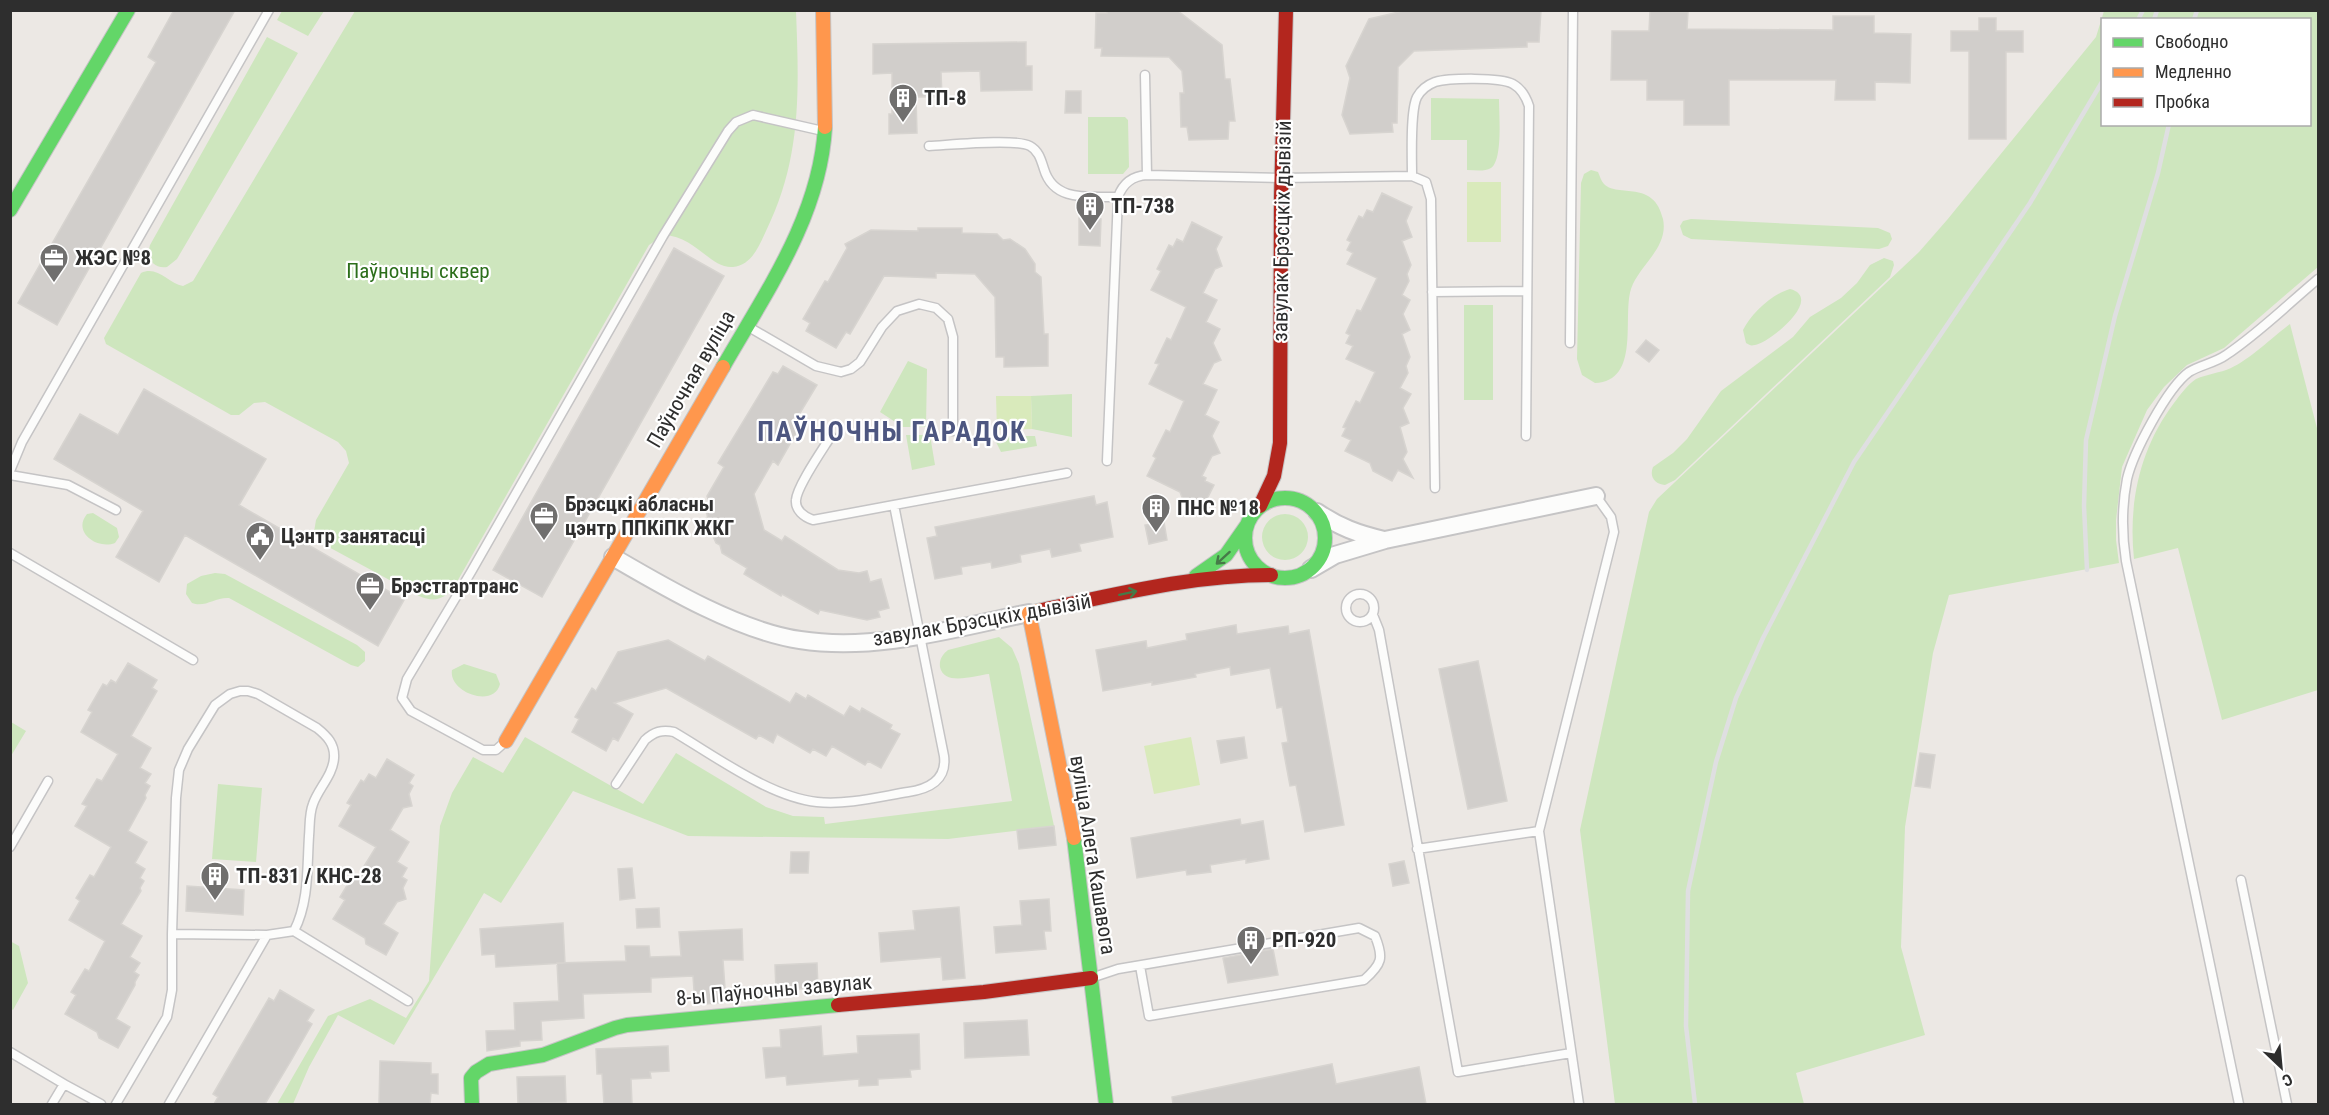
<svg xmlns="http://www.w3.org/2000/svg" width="2329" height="1115" font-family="'Roboto Condensed',sans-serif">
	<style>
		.green { fill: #cee6be; fill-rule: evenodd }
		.pitch { fill: #d9eabb }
		.building { fill: #d1cecb; stroke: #d7d4d0; stroke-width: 1.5 }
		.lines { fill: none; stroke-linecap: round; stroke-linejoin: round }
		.lane-casing { stroke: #c5c4c5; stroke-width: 11 }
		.street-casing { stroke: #c5c4c5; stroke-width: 20 }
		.fast-casing { stroke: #c5c4c5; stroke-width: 16 }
		.slow-casing { stroke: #c5c4c5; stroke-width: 16 }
		.jam-casing { stroke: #c5c4c5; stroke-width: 16 }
		.lane { stroke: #fcfcfb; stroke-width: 8 }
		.street { stroke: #fcfcfb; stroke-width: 16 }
		.fast { stroke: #63d668; stroke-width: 14 }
		.slow { stroke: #ff974d; stroke-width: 14 }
		.jam { stroke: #b3261e; stroke-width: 14 }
		.rail { stroke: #dfdfe1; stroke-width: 4.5 }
		.oneway { stroke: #467a48 }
		.labels { text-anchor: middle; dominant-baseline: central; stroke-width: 4.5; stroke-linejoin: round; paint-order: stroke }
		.poi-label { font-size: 21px; font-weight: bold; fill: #2e2e2e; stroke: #fff; text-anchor: start }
		.street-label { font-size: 21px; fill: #2e2e2e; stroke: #fff }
		.park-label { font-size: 21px; fill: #2c6e1b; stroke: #fff }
		.district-label { font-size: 27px; font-weight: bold; letter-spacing: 1.5px; fill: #4d5680; stroke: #fff }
	</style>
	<rect width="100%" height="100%" fill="#ece8e4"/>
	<path class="green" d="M282,11V10L324,11L308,36L277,20Z
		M355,11H796C799,90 802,158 766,231C759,246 752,265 733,267C711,269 695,236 664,235L649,245L454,587C444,599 435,603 419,596L325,545L314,532L316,520L349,463L346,451L338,442L265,402L254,403L239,415H231L106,344L104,338L141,273C157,265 168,283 183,286L193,281Z
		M2104,11H2318V267L2224,348L2187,365L2164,387L2147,410L2122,467L2116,520V540L2119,563L1949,595L1933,653L1905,827L1901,947L1925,1035L1796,1073L1804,1104H1615L1580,830L1649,512L1657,499L1919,252L1947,220L2096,37ZM2102,20H2310V124H2102Z
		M267,37L298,53L177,259L167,267C153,269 146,258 150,245Z
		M1431,98L1499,99C1499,114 1503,160 1491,168C1484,172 1475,170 1467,170V140H1431Z
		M1088,117H1125L1128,120L1129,167L1123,174H1088Z
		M1591,170L1598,172C1600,176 1601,181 1604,184C1618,198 1654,179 1663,219C1669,248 1639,265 1631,289C1622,317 1641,381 1595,383L1582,375L1577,359L1581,183L1584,174Z
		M1691,219L1878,228L1890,233L1892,239L1888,246L1879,249L1691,239L1683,235L1680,226L1683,221Z
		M1884,258L1893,261L1894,265L1890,277L1675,480L1665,485C1655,484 1649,477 1653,467L1673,453L1687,439L1721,391L1793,337L1810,317L1841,298L1857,283L1870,265Z
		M1790,289C1825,298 1768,344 1755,345C1750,346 1750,345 1746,343L1743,330C1751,314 1772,294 1790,289Z
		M1464,305H1493V400H1464Z
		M2290,324L2318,432V690L2222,720L2178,548L2134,559C2128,503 2140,448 2174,403C2180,395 2188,384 2196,379C2207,374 2220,373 2231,368C2249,360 2274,336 2290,324Z
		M908,361L927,369L926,427H903L880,412Z
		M1072,394V437L1032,429L1031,396Z
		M906,435H930L935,465L912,470Z
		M993,436H1035L1037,446L1001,452Z
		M93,513L117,528L119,537L115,543C97,550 72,532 87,514Z
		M1262 537a23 23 0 1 1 46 0a23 23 0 1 1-46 0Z
		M215,573L225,574L357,645L365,652V661L358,667L351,665L229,598C215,597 205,608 192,603L186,594L187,584L201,576Z
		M999,637L1012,648L1019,664L1054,826L948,839L688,836L573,791L501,903L484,893L394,1045L338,1015L309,1067L293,1104H277L328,1016L370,999L406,1018L429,981L440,826L452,793L473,757L503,773L525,737L643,804L676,753L766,807L793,816L824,817L825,824L1012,801L989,674C976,675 944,687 940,667C939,659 943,654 948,650Z
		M464,664L496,674L500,684C494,709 448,692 452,670Z
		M11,722L26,731L11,756Z
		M218,784L262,788L256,862L212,859Z
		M10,941L19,946L28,983L13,1010L10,1008Z"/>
	<path class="pitch" d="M1467,182H1501V242H1467Z
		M996,396H1031L1032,429L997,430Z
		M1191,737L1200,785L1154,794L1144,746Z"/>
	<path class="building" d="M174,10H235L57,325L18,303L156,62L148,57Z
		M1107,10L1178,11L1222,45L1225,79H1230L1235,121H1229L1228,139L1189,140L1187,127H1181L1180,93H1184L1182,71L1169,57L1101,56L1102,48H1095L1096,13H1107Z
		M1541,10L1539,42H1527V47L1414,51L1398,67L1397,123H1392L1393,132L1350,134L1342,115L1350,78L1346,66L1369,19L1403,11Z
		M1650,11L1688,12L1687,29L1833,30V16H1874V33L1911,34L1910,83L1875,82V100H1835L1836,80H1729V125H1684V100H1647V80H1611L1612,31H1649Z
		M1979,18H1996V31H2023V52H2006V139H1969V51H1951V31H1979Z
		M1026,42V66H1032V90L981,91L980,71L941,72L942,97H916L917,133L889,134V114H892V73L873,74V44Z
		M1066,91H1081V113H1065Z
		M1382,193L1412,207L1406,221L1412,237L1402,241L1411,265L1407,274L1409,281L1402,295L1410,300L1403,314L1410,330L1402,334L1410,357L1406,366L1408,373L1400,388L1411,394L1403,408L1409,423L1400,427L1407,452L1403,459L1413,478L1398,470L1392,481L1373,471L1370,463L1345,451L1351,440L1342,436L1346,428L1343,427L1356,401L1360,403L1375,372L1346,359L1353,346L1346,343L1350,335L1346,333L1357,310L1361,311L1377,278L1347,264L1353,253L1347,250L1351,242L1347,240L1359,216L1363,218L1367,210L1373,212Z
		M1079,218L1101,219L1100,246L1079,245Z
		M1192,222L1222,237L1216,249L1222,266L1215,269L1203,293L1217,300L1206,322L1220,329L1213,343L1221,360L1214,363L1203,384L1217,390L1205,415L1219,422L1212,436L1220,453L1212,456L1202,476L1206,478L1205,481L1214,485L1202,509L1183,500L1180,492L1147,476L1156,458L1153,456L1166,430L1170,432L1184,401L1149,384L1159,364L1155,363L1167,338L1171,340L1186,307L1151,290L1161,271L1157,269L1169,245L1173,247L1177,239L1183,242Z
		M918,228H962V233L997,234L1003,240L1010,239L1025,249L1035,264V272L1041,277L1044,334H1048V366L1004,367V357H996L995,297L975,274L936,273V278L884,276L850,334L846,332L836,348L806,331L810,323L803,319L825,281L828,282L847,248L845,244L871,230L918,231Z
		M674,248L724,276L542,597L493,570Z
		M1646,340L1659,350L1649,362L1636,352Z
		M783,366L817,385L797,418L803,421L778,465L773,461L754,494L764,530L782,541L785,536L838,570L859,573L867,571L870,582L881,579L889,608L878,611L880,617L867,620L820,610L818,614L782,594L781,596L744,574L747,568L722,553L720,545L716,543L709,527L706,508L710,506L707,496L724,467L718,463L773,372L778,374Z
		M144,389L266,459L239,505L404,600L378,646L185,535L159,582L116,557L143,511L54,459L80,414L118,435Z
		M1094,496L1096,505L1107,502L1113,537L1079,544L1081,551L1052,557L1050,549L1020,555L1021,562L992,568L991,562L961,567L962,574L935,579L927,538L937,536L935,527Z
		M1164,522L1167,540L1149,544L1145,525Z
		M1236,625L1237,634L1288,626L1289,634L1309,630L1344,825L1305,832L1296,785L1290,786L1282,743L1288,742L1282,707L1277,708L1270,668L1231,675L1230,667L1195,674L1196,677L1152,685V682L1103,691L1096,650L1146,641L1147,648L1187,640L1186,634Z
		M668,640L705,661L708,656L790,703L796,693L806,699L808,695L844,716L850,706L860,712L862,708L892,725L890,729L900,734L881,768L868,761L865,765L832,746L826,756L813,749L810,753L777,734L773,743L759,735L756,739L666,688L614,703L633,714L618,741L613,738L606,751L572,732L579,719L575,717L592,688L596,691L618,652Z
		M1478,661L1507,801L1468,809L1439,669Z
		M128,663L157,680L152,688L157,691L131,736L151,748L140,768L151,774L145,783L150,786L145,795L146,798L128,831L147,842L135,863L145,869L140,878L144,881L140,888L141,891L121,924L142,936L130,957L140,963L134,972L139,975L135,982V985L116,1019L130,1027L118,1048L99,1038L97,1032L65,1014L76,995L71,992L85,969L89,971L105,941L69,920L80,901L76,898L90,875L94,877L111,847L75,826L87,806L82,804L97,779L102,781L118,754L81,732L92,712L88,710L103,684L107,686L111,680L116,683Z
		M1244,737L1247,758L1221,763L1217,741Z
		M1920,753L1935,755L1930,788L1915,786Z
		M387,759L414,775L409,783L413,786L409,794L412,806L403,808L390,830L409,842L397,862L407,868L402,877L407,880L403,888L406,899L397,902L383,924L398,933L386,955L366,944L365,938L333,919L345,900L340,897L354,874L358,876L376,847L339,826L351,805L347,803L361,780L364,782L369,774L376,778Z
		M1240,819L1241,825L1263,821L1269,859L1246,863V859L1210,865L1211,872L1187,875L1186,870L1137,878L1131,838Z
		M1054,826L1056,845L1019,849L1017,830Z
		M791,852H809L808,873H790Z
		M1404,861L1409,883L1393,886L1389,864Z
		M632,868L635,898L620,900L618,869Z
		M187,886L244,890L243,915L186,911Z
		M1049,899L1051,931H1044L1046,949L996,953L994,927L1022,925L1020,901Z
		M959,907L965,978L943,980L941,957L881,962L879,933L915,930L913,911Z
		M659,908L660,927L637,928L636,909Z
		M563,923L565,963L496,967L495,954L482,955L480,929Z
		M742,929L743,960H723L726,1002L695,1005L693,976L651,978V992L583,994L584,1018L541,1021L542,1040L520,1041V1046L487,1051L486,1031L515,1030L514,1003L559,1001L557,963L626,961L625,946H649L650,957L681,956L679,932Z
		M1273,949L1278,975L1228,983L1223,958Z
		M817,963L818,988L776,990L775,965Z
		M280,990L314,1010L307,1021L312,1024L292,1059L265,1104H214L218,1097L213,1094L269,998L274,1001Z
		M1027,1020L1029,1055L965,1058L964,1023Z
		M821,1026L823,1056L858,1053L857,1036L919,1034L920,1069L910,1070L911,1077L878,1079V1085L859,1086V1079L787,1085L786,1076L766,1078L763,1048L781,1047L780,1030Z
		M668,1046L669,1071L650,1072L651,1078L631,1079L632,1104H604L602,1074H597L596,1049Z
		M380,1061L431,1063V1074H438V1094L431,1093L430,1104H379Z
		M1332,1064L1336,1084L1419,1067L1426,1104H1173L1172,1097Z
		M565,1076L566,1102L518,1104L517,1077Z"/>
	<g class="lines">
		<g class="lane-casing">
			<path id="lane" d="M1145,75L1147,175L1282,178L1412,176L1426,182L1431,199L1435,488
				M929,146C950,145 1015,138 1030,146C1039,151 1041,160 1044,169C1054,203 1090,196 1118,197
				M1412,176C1412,157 1410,111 1417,97C1421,90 1427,85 1435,82C1449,78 1500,77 1513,84C1522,89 1526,97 1529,106L1526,436
				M1432,292L1527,291
				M747,326L816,366L841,372L851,369L860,362L882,327L897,311L919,304L936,308L948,319L953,337V431
				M1570,343L1573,10
				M1107,461L1118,197C1123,183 1132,176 1147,175
				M10,471L22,442L269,10
				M10,475L68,485L116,510
				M894,505L1067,473
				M10,553L193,660
				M1346 608a14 14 0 1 1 28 0a14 14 0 1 1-28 0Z
				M1373,615L1379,630L1458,1072L1571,1053
				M506,741L496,750H483L411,711L402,698L407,679L471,572L663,236L728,131L736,122L753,115L823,131
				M616,784L645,740C654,732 662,729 674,732C715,756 770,797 817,802C847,805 878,797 908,792C929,789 947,780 944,756L894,505L813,520C804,517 795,510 796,500C797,486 823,449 831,436
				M1539,831L1579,1104
				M10,847L48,781
				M1417,849L1539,831L1614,532L1611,517L1596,496
				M2241,880L2287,1104
				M267,935L172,934L176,798L179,770L188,749L215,705L230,694L240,691H248L258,694L317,728C327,736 335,744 334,758C333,775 318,789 313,804C309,814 310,825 309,836C307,868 309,902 294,931
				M1091,978L1118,969L1359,928L1375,936C1384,958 1382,964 1364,980L1149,1016L1140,966
				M10,1052L64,1084L52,1104
				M64,1084L101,1104
				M116,1104L167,1017L172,990V934
				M169,1104L267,935L294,931L408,1001
				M2239,1104L2126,561C2122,535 2122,505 2127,479C2133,453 2167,388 2189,372C2200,365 2215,363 2226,355C2259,333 2288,304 2318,279"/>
		</g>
		<g class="street-casing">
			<path id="street" d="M1317,512C1339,527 1358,534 1384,540
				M613,557C666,588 739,631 800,640C876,652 955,628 1029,613
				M1311,569L1335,555L1385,540L1596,496"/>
		</g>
		<g class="fast-casing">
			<path id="fast" d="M10,210L128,10
				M723,367C766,292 820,216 825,127
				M1245 538a40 40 0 1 1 80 0a40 40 0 1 1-80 0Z
				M1196,576L1226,555L1247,525
				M1074,838L1106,1104
				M472,1104L471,1078L476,1072L489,1064L543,1055L615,1028L627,1025L838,1005"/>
		</g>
		<g class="slow-casing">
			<path id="slow" d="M823,10L825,127
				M1042,610L1029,613L1074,838
				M506,741L723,367"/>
		</g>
		<g class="jam-casing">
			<path id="jam" d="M1260,506L1274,476L1280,443L1281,198L1286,10
				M1042,610C1118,594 1193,575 1271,575
				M838,1005L984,992L1091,978"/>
		</g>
		<use href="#lane" class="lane"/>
		<use href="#street" class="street"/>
		<use href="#fast" class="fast"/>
		<use href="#slow" class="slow"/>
		<use href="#jam" class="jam"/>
		<path class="rail" d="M2138,20L2143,10
			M2154,20L2157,10
			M2194,20L2197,10
			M2087,570L2084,506L2086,440L2115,316L2158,173L2169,124
			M1695,1104L1686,1026L1688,891L1716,762L1736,698L1763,638L1854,462L2030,203L2102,82"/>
	</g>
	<defs><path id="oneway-shaft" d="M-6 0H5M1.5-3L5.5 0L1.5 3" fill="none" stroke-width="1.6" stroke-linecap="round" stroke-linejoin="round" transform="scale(1.5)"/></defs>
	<g class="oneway">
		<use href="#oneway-shaft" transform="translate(1223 558) rotate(138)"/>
		<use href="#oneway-shaft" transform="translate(1128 593) rotate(-12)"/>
	</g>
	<defs>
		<g id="building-pin" transform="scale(1.5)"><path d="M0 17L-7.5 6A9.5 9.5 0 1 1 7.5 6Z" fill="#706f6e" stroke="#fff"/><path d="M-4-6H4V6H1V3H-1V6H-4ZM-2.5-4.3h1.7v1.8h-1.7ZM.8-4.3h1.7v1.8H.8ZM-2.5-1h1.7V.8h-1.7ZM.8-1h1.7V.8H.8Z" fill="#fff"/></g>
		<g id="office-pin" transform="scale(1.5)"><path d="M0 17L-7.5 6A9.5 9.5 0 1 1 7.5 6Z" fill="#706f6e" stroke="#fff"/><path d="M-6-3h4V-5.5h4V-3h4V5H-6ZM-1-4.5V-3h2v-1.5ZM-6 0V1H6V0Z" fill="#fff"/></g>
		<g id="civic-pin" transform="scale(1.5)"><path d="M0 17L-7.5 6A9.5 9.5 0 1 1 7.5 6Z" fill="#706f6e" stroke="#fff"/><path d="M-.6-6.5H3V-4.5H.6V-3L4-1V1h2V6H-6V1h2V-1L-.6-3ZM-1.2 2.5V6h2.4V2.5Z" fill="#fff"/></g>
	</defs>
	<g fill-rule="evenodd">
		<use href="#building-pin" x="903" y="98"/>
		<use href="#building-pin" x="1090" y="206"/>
		<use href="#office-pin" x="54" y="258"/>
		<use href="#building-pin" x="1156" y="508"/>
		<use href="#office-pin" x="544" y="516"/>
		<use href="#civic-pin" x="260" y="536"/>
		<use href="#office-pin" x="370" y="586"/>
		<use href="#building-pin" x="215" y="876"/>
		<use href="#building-pin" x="1251" y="940"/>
	</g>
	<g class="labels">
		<g class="poi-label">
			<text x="924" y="98">ТП-8</text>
			<text x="1111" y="206">ТП-738</text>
			<text x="75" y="258">ЖЭС №8</text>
			<text x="565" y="504">Брэсцкі абласны<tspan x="565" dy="24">цэнтр ППКіПК ЖКГ</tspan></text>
			<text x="1177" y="508">ПНС №18</text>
			<text x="281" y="536">Цэнтр занятасці</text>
			<text x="391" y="586">Брэстгартранс</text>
			<text x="236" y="876">ТП-831 / КНС-28</text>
			<text x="1272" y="940">РП-920</text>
		</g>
		<g class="street-label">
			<text transform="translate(1282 231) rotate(-89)">завулак Брэсцкіх дывізій</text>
			<text transform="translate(691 379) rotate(-60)">Паўночная вуліца</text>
			<text transform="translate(982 620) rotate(-10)">завулак Брэсцкіх дывізій</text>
			<text transform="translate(1093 855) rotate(81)">вуліца Алега Кашавога</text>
			<text transform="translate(774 990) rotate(-5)">8-ы Паўночны завулак</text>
		</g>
		<g class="park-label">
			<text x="418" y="271">Паўночны сквер</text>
		</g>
		<g class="district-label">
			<text x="892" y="432">ПАЎНОЧНЫ ГАРАДОК</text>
		</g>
	</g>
	<rect width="2329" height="1115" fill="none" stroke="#2e2e2e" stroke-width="24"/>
	<rect x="2101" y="18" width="210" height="108" fill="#ffffff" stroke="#ababab" stroke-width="1.5"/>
	<rect x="2113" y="38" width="30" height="9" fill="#63d668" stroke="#ababab" stroke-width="1.5"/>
	<text x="2155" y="48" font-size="18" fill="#2e2e2e">Свободно</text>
	<rect x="2113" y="68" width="30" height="9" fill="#ff974d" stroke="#ababab" stroke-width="1.5"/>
	<text x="2155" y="78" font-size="18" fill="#2e2e2e">Медленно</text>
	<rect x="2113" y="98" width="30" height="9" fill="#b3261e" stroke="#ababab" stroke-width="1.5"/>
	<text x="2155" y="108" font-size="18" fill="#2e2e2e">Пробка</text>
	<g transform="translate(2281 1067) rotate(154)" stroke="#ffffff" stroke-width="4.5" paint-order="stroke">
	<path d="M0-4.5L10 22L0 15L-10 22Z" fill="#2e2e2e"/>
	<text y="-9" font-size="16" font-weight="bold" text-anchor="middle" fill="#2e2e2e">С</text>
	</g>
</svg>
